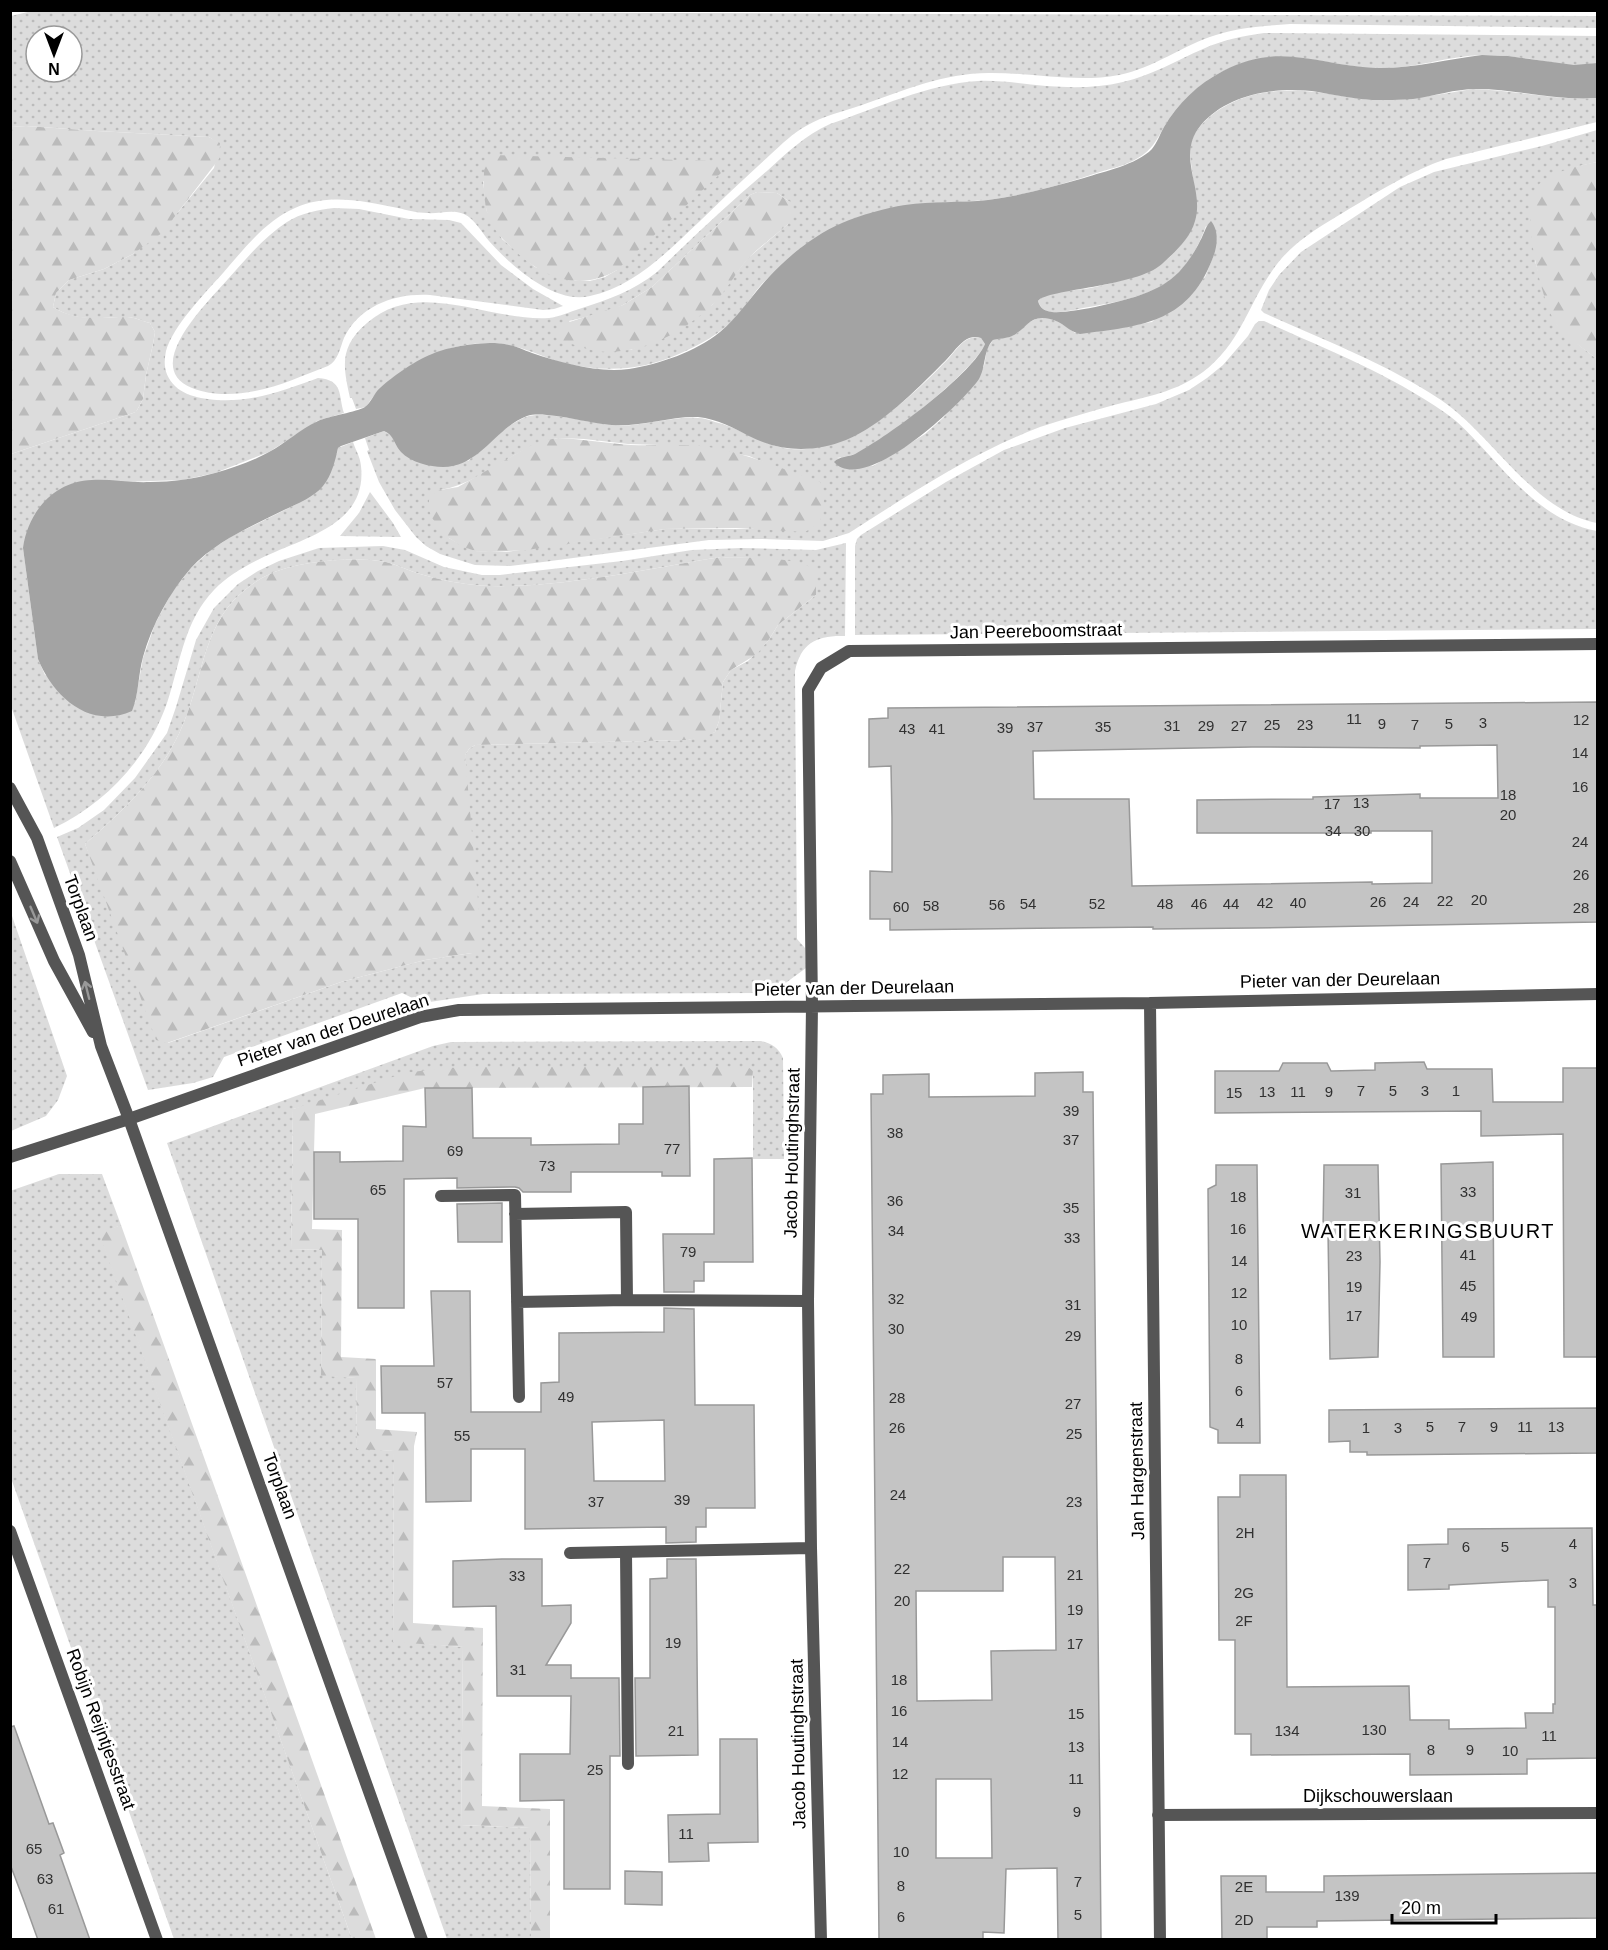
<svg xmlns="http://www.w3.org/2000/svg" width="1608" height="1950" font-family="Helvetica,sans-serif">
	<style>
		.grass { fill: url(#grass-dots); fill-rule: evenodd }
		.forest { fill: url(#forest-firs) }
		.water { fill: #a3a3a3 }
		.building { fill: #c4c4c4; stroke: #999; stroke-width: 1.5; fill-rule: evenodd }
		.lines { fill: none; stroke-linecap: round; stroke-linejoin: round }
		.minor { stroke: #555; stroke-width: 12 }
		.tertiary { stroke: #555; stroke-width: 12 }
		.oneway { stroke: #999 }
		.labels { text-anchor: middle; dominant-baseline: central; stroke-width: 6; stroke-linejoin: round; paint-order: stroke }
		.number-label { font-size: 15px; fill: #313131 }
		.street-label { font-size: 18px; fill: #000; stroke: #fff }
		.neighbourhood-label { font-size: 20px; letter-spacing: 1.5px; fill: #000; stroke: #fff }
	</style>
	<defs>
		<pattern id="grass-dots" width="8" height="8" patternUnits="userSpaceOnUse" patternTransform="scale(1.5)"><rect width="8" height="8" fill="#dcdcdc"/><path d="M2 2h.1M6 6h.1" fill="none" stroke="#bbb" stroke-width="1.8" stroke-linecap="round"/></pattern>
		<pattern id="forest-firs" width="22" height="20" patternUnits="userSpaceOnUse" patternTransform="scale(1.5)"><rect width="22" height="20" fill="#dcdcdc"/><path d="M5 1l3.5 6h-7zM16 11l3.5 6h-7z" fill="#bbb"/></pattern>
	</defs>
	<rect width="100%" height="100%" fill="#fff"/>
	<path class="grass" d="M32,11L1597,16V28L1290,24C1266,26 1240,27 1216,35C1183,45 1154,68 1119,75C1076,83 1036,73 992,73C947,72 904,90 862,105C844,111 823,116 806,126C793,133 782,144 771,154C747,176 723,198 700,221C667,252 635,286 590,296C555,305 511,266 489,241C482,233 475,219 464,214C452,209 439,214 427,213C417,213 407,210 398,208C363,201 328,193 295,208C265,221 244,249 223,273C205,293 173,326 166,351C163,365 165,376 175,386C182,393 192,396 201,398C243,406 280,392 318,378C344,380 338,395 344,413L317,421L269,452L215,473L183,480L123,482L23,548L38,659L45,675L135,703L143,658L155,624L172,592L191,568L211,550L232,536L305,500L337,453L338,448L353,442C356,451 360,456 361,466C367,520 314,535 275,552C254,561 230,573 214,590C184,621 180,664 167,703C148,758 106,803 54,828L11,706V454L136,412L143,399L146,375L153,344L155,332L150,323C142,321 134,317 127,317C100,317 77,323 53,307L56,293L69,280L104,269L133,254L179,211L214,168L220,144L209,137L97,131L26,126L11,127V16ZM36,36H72V72H36ZM483,181L617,270L605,277L590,281H576L535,267L502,239L487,212Z
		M1264,33L1597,36V63C1589,64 1579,66 1570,65C1541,62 1512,54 1483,55C1446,56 1412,70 1375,68C1332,67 1296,50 1254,60C1215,69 1184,94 1164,127C1156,141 1152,150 1138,158C1127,165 1113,168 1100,172C1064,184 1026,195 988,200C977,201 965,201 954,203C935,207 915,218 897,225C857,241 816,255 777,272C761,279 748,305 736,317C720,334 700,345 679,354C641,371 601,373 560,362C543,357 526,348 508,345C459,335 392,365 366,407L356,409L352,398H350C343,366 339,347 367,323C419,277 489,322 549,318C559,317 569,312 579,309C608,300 633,291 657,272C693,237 729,203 767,171C787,153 805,135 830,124C877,108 928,84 978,81C1001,80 1023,84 1046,86C1072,88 1098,88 1123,82C1151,76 1177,60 1203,49C1222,40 1243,36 1264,33ZM757,192L777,193L790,202L788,224L747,259L712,305L631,350H593L569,321L607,312L623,305L652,287L750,195Z
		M1473,89C1515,90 1556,101 1597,98V122L1446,159C1411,171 1381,190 1349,209C1321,226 1290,243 1272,271C1247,307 1240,344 1203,372C1176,392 1146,397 1114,405C1089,412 1064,419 1040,427C972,453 910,494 849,533L823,541L762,539L709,540L543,562L510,566L475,565L440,554L426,546L416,537L395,510L379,482L367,451L369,450L365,438L384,431L392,436L468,461C487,446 503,426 526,417C542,410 592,423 611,425C640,428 669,416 698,418C703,418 710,420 715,422C748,430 769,452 806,449C864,443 910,398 949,358C958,348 966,334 981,338L985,344C974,371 883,443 855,454C850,456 843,457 837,458L873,466L925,434L944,417L984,366L987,349L993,340C1000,338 1009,338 1016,334C1020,331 1023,326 1027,324C1044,311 1061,322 1075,333L1098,331L1152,322L1205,277L1213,257L1217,238L1206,226C1198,248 1185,272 1163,285C1139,299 1111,303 1083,308C1073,310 1062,313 1051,312C1044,311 1040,307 1038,301C1046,290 1077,291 1090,288C1103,286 1150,273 1159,266C1209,226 1195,208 1190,153C1189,141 1197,129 1205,121C1234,93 1277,87 1316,92C1335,94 1354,99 1374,100C1408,101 1440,94 1473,89ZM558,438L584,439L628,444L689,446L749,456L770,465L766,529H665L506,552L475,551L461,545L449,538L440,490C484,483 514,446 558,438Z
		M1597,130V162C1577,166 1555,173 1539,185L1535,261L1546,298L1557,325L1580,346L1597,359V523C1533,511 1493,435 1441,400C1386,363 1323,340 1264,313L1261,310L1269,290L1279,275L1301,252L1400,187L1434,172L1542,146Z
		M334,208L359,209L409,219L449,220L461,223L501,265L533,289L563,306L554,309L543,310L430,295C396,293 360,305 344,338C340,348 338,361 328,366C306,374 279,387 255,391C235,395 212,396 192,388C140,367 208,302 228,279C246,259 264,237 287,222C301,213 317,210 334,208Z
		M1259,321H1264C1325,349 1388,373 1444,412C1462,424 1476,441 1490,456C1520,489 1552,523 1597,531V629L855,635V546L857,539L861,535L946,482L1004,450L1065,428L1156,404L1189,390L1207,378L1223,365L1248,336L1255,324Z
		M370,492L393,523L401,537L340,536L359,513Z
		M846,543L845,636C818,635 801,642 795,671L797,939L805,948L806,968L772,993L483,994L423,1003L402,993L224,1057L213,1077L193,1083L148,1090L57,837L78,828L104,810L135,778L167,733L176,707L196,640L214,608L238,584L258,571L279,561L319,548L383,546L405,550L444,567L482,575H500L622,561L692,550L741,548L816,550ZM721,557L753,558L816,595L778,625L768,641L748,661L731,670L723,682L719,721L715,732L688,740L475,745L469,749L465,755L472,953L425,960L341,982L168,1043L85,844C125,809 164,773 184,722C201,681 203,635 233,601C243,591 256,580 270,574C298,561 356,556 386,562C398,565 409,571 420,574C450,583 479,587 510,586C581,584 652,568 721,557Z
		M11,913L67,1076L58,1100L46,1116L11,1131Z
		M761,1041C772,1044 778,1047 783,1058L784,1159H753V1071L476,1067L293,1109L291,1249L322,1250L321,1375L356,1378L357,1448L394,1451L393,1641L463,1647L461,1825L530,1828L531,1939H447L167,1143L433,1046L451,1042Z
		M59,1174H102L121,1225L100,1234L352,1939H174L11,1478L10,1191Z"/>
	<path class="forest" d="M26,126L97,131L209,137L220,143L219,159L162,233L133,254L104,269L69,280L56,293L53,307C76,322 100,317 127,317C134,317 142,321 150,323L155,332L153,344L146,375L143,399L136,412L11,454L10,127Z
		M492,155L718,161L722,168L721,173L617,270C578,293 540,277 510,246C500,237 490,225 487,212C483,196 483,178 485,161Z
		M1597,162H1598L1597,359C1584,349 1569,339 1558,327C1542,307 1520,211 1535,189C1547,172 1578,166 1597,162Z
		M757,192L777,193L790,202C794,211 793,216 788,224C775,236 757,248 746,261C734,275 726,292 712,305C682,334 634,359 591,350C579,347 567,342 556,338L555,334L563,324L623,305L652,287L750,195Z
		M558,438C582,439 607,443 631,445C659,446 688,443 715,448C751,455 785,470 820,482C828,493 822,511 820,523L805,532L736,528L665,529L527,550L490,552L475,551L461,546L449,538L432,518L429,510V500L433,494L440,490L458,487L528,447L541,441Z
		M721,557C748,558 793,556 816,570V595L778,625L768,641L757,654L731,670L723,682L719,721L715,732L707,736L688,740L475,745L469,749L465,755L482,945L472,953L425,960L341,982L167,1043L156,1040L85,844C125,809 164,773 184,722C201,681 203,635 233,601C243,591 256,580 270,574C298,561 355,556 386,562C398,565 409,571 420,574C450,583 479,587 510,586C581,584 652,568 721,557Z
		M476,1067H748L753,1071L752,1087L425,1088L315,1114L312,1229L342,1230L341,1357L376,1359V1429L417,1432L414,1446L413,1623L483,1628L482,1806L550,1809V1939H531L530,1828L461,1825L463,1647L393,1642L394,1451L357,1449L356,1378L321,1376L322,1250L291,1249L293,1109L405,1073L443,1068Z
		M121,1225L376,1939H352L99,1233Z"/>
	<path class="water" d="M1482,55L1508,56L1574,65L1597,63V98C1556,101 1517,89 1476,89C1455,89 1434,96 1413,99C1400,100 1385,100 1372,100C1354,99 1336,95 1318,92C1279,86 1228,93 1201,125C1175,156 1205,188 1195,221C1190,239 1175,252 1162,264C1137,287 1046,289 1038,301C1040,308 1044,311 1052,312C1070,314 1126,301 1143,294C1157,289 1169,282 1179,272C1187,263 1195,252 1200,241C1204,234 1205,227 1211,221C1220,232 1217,248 1212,260C1187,324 1140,326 1080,334C1069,332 1062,321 1050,319C1029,314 1027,329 1012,336C1006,339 999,338 993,340C983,351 986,367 979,379C961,405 864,496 834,462C840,456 848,457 855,454C859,452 863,449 867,447C896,430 973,373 985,344L981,338C975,336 969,337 964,341C956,347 950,357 942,364C915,391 882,425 846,440C813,453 780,452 749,436C734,428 717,419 698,417C670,416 641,427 612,425C591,424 544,410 527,416C495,428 480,467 443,467C430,467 410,462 401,452C394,444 394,435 384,431L341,446L338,448C335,461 332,475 323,486C314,497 297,504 284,510C252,526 216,541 191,568C169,593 152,625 143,657C138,675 139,694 132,711C89,730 53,696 38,659L23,548C28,512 54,481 92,480C111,479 131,483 150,482C172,482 194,479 215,473C233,468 253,461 269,452C286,443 300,429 318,421C329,416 357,412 365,407C371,403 374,393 380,388C399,371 426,353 451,348C469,344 491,341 509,345C516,346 524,350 532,353C562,363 597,373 629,369C660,364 695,352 720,332C739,316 752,295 769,277C788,256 816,234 842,223C861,215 885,208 905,205C932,201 960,203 988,200C1020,196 1052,187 1084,178C1105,171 1136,165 1152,149C1157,143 1160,134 1164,127C1178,103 1198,84 1223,71C1280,41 1319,66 1376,68C1412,69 1447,59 1482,55Z"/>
	<path class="building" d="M1598,702V922L1253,928L1153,929V927L890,930V919H870V871L892,872V818L891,766L869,767V719L888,718V708ZM1497,745L1498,798H1420V794L1313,797V799L1197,800V833H1371V831H1432V883L1372,884V882L1132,886L1129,799H1034L1033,751L1252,747L1420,748V746Z
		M1424,1062L1427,1069H1492L1493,1102H1563V1068H1598V1357H1564L1563,1134L1481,1136V1111L1215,1113V1071H1279L1283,1063H1327L1331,1071L1375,1070V1063Z
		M1083,1072V1092H1093L1101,1940H1058L1057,1868L1006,1869L1004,1933L983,1932V1940H879L871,1094H883V1075L929,1074V1097L1035,1096V1073ZM1003,1557H1055L1056,1650L991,1651L992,1700L917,1701L916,1591H1003ZM936,1779H991L992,1858H936Z
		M689,1086L690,1176H662V1172H571V1192H523L519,1188L515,1187L457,1188V1178L404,1179V1308H358V1219H314V1152H340V1162L403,1161V1126L426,1127L425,1088H472L473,1138H531V1145L619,1144V1124H643V1087Z
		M752,1158L753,1262H704V1281H694V1292H664L663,1234H714V1159Z
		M1493,1162L1494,1357H1443L1441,1164Z
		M1216,1165H1257L1260,1443H1218V1430L1210,1427L1208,1189L1216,1185Z
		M1324,1165H1378L1380,1262L1378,1357L1330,1359L1328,1231H1323Z
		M502,1203V1242H458L457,1204Z
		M431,1291H470L471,1412H541V1383L559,1382V1333L664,1332V1308L694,1309L695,1405H754L755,1508H706V1527H696V1542L666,1543V1527L525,1529V1449H471V1501L426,1502L425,1413H382L381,1366H434ZM664,1420L665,1481H594L592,1422Z
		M1598,1408V1453L1367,1455V1452H1350V1441L1329,1442V1410Z
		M1240,1475H1286L1287,1687L1409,1686L1410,1720H1449V1729L1526,1728L1525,1713H1553V1704H1555V1607H1548V1580L1449,1585V1589L1408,1590V1545L1448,1544V1529L1592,1528L1593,1605H1598V1758L1527,1759V1774L1410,1775V1754L1251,1755V1734H1235V1640H1219L1218,1497H1240Z
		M502,1559H542V1606L571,1605V1623L546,1665H571V1679V1678H619L620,1756H610V1889H564V1800L520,1801V1754H570L571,1696H497L496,1606L453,1607V1561Z
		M667,1559H696L698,1755L636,1756L635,1678H650V1579L667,1578Z
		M14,1726L49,1824L53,1823L64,1853L60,1855L90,1940H38L24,1901L10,1864V1727Z
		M720,1739H757L758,1842L708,1843L709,1861L669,1862L668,1815L720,1814Z
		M625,1871L662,1872V1905L625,1904Z
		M1598,1873V1918L1317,1921V1927H1267V1940H1222L1221,1876H1266V1892H1324V1876Z"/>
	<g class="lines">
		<path class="minor" d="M1150,1003L1160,1940
			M10,1157L129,1119L420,1017L459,1010L1150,1003L1598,994
			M441,1196L515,1195L519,1397
			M515,1214L626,1212L627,1300
			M517,1302L627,1300L808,1301
			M10,1531L157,1940
			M626,1552L628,1764
			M570,1553L811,1548
			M1158,1815L1598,1813
			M821,1940L811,1548L808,1301L812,1006L808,690L821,668L849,651L1598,644"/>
		<path class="tertiary" d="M10,788L37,838L79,955L101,1046L129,1119L422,1940
			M10,861L54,961L93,1032"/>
	</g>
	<defs><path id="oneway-shaft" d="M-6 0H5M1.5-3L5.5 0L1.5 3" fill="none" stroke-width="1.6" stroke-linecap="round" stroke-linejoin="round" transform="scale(1.5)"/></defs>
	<g class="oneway">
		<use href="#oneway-shaft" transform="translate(34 915) rotate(67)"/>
		<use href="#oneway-shaft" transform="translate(87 990) rotate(-104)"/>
	</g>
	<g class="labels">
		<g class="number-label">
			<text x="1354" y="718">11</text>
			<text x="1581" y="719">12</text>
			<text x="1483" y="722">3</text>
			<text x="1382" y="723">9</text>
			<text x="1449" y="723">5</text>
			<text x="1272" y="724">25</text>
			<text x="1305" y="724">23</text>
			<text x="1415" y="724">7</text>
			<text x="1172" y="725">31</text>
			<text x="1206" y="725">29</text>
			<text x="1239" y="725">27</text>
			<text x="1035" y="726">37</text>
			<text x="1103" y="726">35</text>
			<text x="1005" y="727">39</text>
			<text x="907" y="728">43</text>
			<text x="937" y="728">41</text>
			<text x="1580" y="752">14</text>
			<text x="1580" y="786">16</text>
			<text x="1508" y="794">18</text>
			<text x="1361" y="802">13</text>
			<text x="1332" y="803">17</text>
			<text x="1508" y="814">20</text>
			<text x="1333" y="830">34</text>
			<text x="1362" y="830">30</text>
			<text x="1580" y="841">24</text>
			<text x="1581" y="874">26</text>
			<text x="1479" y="899">20</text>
			<text x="1445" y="900">22</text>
			<text x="1378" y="901">26</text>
			<text x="1411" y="901">24</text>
			<text x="1265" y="902">42</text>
			<text x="1298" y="902">40</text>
			<text x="1028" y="903">54</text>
			<text x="1097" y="903">52</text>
			<text x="1165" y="903">48</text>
			<text x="1199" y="903">46</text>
			<text x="1231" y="903">44</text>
			<text x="997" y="904">56</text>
			<text x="931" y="905">58</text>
			<text x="901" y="906">60</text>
			<text x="1581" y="907">28</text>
			<text x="1361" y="1090">7</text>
			<text x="1393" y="1090">5</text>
			<text x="1425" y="1090">3</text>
			<text x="1456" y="1090">1</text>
			<text x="1267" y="1091">13</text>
			<text x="1298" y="1091">11</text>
			<text x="1329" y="1091">9</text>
			<text x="1234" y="1092">15</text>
			<text x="1071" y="1110">39</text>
			<text x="895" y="1132">38</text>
			<text x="1071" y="1139">37</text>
			<text x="672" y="1148">77</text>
			<text x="455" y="1150">69</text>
			<text x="547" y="1165">73</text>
			<text x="378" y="1189">65</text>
			<text x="1468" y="1191">33</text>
			<text x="1353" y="1192">31</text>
			<text x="1238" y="1196">18</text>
			<text x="895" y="1200">36</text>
			<text x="1071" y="1207">35</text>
			<text x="1238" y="1228">16</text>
			<text x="896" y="1230">34</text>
			<text x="1072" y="1237">33</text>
			<text x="688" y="1251">79</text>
			<text x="1468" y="1254">41</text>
			<text x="1354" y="1255">23</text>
			<text x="1239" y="1260">14</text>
			<text x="1468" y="1285">45</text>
			<text x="1354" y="1286">19</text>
			<text x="1239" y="1292">12</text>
			<text x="896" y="1298">32</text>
			<text x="1073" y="1304">31</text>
			<text x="1354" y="1315">17</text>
			<text x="1469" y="1316">49</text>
			<text x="1239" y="1324">10</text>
			<text x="896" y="1328">30</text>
			<text x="1073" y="1335">29</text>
			<text x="1239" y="1358">8</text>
			<text x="445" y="1382">57</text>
			<text x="1239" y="1390">6</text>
			<text x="566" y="1396">49</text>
			<text x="897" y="1397">28</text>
			<text x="1073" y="1403">27</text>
			<text x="1240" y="1422">4</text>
			<text x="1430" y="1426">5</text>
			<text x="1462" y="1426">7</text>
			<text x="1494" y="1426">9</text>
			<text x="1525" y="1426">11</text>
			<text x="1556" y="1426">13</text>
			<text x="897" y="1427">26</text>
			<text x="1366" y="1427">1</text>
			<text x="1398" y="1427">3</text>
			<text x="1074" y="1433">25</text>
			<text x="462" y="1435">55</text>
			<text x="898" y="1494">24</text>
			<text x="682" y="1499">39</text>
			<text x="596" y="1501">37</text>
			<text x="1074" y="1501">23</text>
			<text x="1245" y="1532">2H</text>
			<text x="1573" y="1543">4</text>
			<text x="1466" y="1546">6</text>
			<text x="1505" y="1546">5</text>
			<text x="1427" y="1562">7</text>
			<text x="902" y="1568">22</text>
			<text x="1075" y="1574">21</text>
			<text x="517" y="1575">33</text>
			<text x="1573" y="1582">3</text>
			<text x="1244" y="1592">2G</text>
			<text x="902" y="1600">20</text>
			<text x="1075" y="1609">19</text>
			<text x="1244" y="1620">2F</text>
			<text x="673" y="1642">19</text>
			<text x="1075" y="1643">17</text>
			<text x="518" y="1669">31</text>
			<text x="899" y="1679">18</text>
			<text x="899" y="1710">16</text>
			<text x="1076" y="1713">15</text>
			<text x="1374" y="1729">130</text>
			<text x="676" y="1730">21</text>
			<text x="1287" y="1730">134</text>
			<text x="1549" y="1735">11</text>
			<text x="900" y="1741">14</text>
			<text x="1076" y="1746">13</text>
			<text x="1431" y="1749">8</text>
			<text x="1470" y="1749">9</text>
			<text x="1510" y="1750">10</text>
			<text x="595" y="1769">25</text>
			<text x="900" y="1773">12</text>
			<text x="1076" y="1778">11</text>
			<text x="1077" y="1811">9</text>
			<text x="686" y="1833">11</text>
			<text x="34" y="1848">65</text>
			<text x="901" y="1851">10</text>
			<text x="45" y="1878">63</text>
			<text x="1078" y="1881">7</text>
			<text x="901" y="1885">8</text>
			<text x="1244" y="1886">2E</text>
			<text x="1347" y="1895">139</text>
			<text x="56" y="1908">61</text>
			<text x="1078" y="1914">5</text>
			<text x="901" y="1916">6</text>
			<text x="1244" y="1919">2D</text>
		</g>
		<g class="street-label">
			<text transform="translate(1036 631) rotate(-1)">Jan Peereboomstraat</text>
			<text transform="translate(81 908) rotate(70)">Torplaan</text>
			<text transform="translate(1340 980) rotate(-1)">Pieter van der Deurelaan</text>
			<text transform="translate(854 988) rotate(-1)">Pieter van der Deurelaan</text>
			<text transform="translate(333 1030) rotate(-18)">Pieter van der Deurelaan</text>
			<text transform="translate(792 1153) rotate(-89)">Jacob Houtinghstraat</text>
			<text transform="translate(1137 1471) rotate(-91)">Jan Hargenstraat</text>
			<text transform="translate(280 1486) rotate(70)">Torplaan</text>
			<text transform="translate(101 1729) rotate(70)">Robijn Reijntjesstraat</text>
			<text transform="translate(798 1744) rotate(-91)">Jacob Houtinghstraat</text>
			<text x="1378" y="1796">Dijkschouwerslaan</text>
		</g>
		<g class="neighbourhood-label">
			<text x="1428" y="1231">WATERKERINGSBUURT</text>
		</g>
	</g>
	<rect width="1608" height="1950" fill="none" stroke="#000000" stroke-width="24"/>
	<g transform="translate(54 54) rotate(180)"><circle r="28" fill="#ffffff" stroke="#999999" stroke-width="1.5"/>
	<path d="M0-4.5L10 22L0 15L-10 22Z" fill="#000000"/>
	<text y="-9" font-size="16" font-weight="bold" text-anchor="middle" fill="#000000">N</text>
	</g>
	<path d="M1392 1914v9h104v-9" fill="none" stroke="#000000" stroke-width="3"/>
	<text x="1401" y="1914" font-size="18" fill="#000000" stroke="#ffffff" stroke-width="4.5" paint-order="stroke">20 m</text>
</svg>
